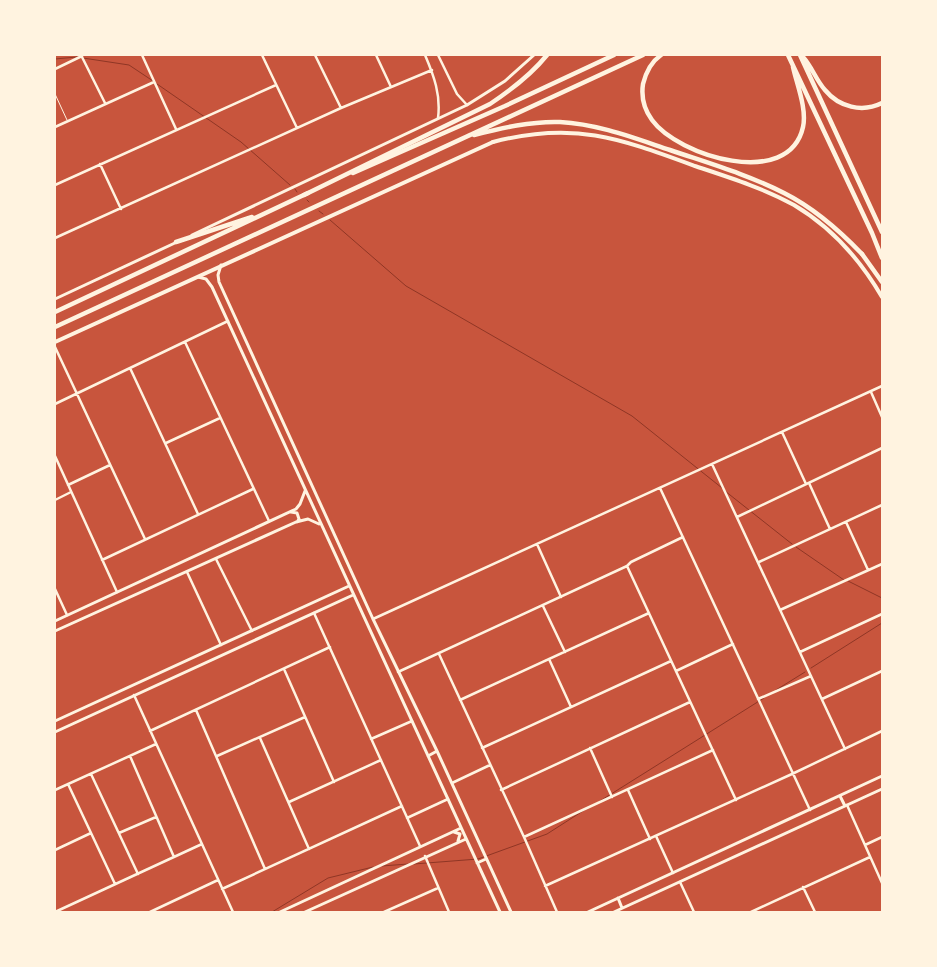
<svg xmlns="http://www.w3.org/2000/svg" width="937" height="967" font-family="'Asap Condensed',sans-serif">
	<style>
		.lines { fill: none; stroke-linecap: round; stroke-linejoin: round }
		.stream { stroke: #8f3625; stroke-width: 1 }
		.service { stroke: #fff3e0; stroke-width: 1 }
		.minor { stroke: #fff3e0; stroke-width: 2.5 }
		.tertiary { stroke: #fff3e0; stroke-width: 3 }
		.secondary { stroke: #fff3e0; stroke-width: 4 }
		.primary { stroke: #fff3e0; stroke-width: 4 }
		.trunk { stroke: #fff3e0; stroke-width: 4.5 }
		.motorway { stroke: #fff3e0; stroke-width: 4.5 }
	</style>
	<rect width="100%" height="100%" fill="#c8553d"/>
	<g class="lines">
		<path class="stream" d="M83,58L129,65L153,81
			M55,59L77,57
			M157,84L241,142L290,185
			M295,189L297,192
			M307,200L309,202
			M319,211L323,214
			M330,220L406,286L632,416L722,488
			M725,491L792,544
			M796,547L844,580
			M848,581L882,598
			M811,668L882,623
			M776,690L805,672
			M600,801L764,698
			M414,864L478,859L547,834L586,809
			M382,866L408,864
			M272,912L328,878L373,867"/>
		<path class="service" d="M55,94L67,120"/>
		<path class="minor" d="M81,55L105,103
			M142,55L176,129
			M262,55L297,128
			M315,55L341,108
			M376,55L391,87
			M425,55C434,76 441,95 438,118
			M438,55L457,94L467,105
			M55,69L82,56
			M55,127L154,82
			M100,164L121,209
			M55,185L276,85
			M55,238L341,108L432,70
			M185,342L269,521
			M55,347L145,539
			M130,368L198,514
			M871,392L882,417
			M55,404L228,321
			M782,432L806,484
			M166,443L220,418
			M55,456L117,592
			M712,464L845,749
			M809,483L830,529
			M68,485L110,465
			M660,488L810,810
			M55,500L71,492
			M737,517L882,448
			M846,522L868,570
			M537,544L561,597
			M216,559L252,631
			M102,560L253,489
			M759,562L882,505
			M627,566L736,800
			M187,572L221,645
			M55,589L67,615
			M543,606L565,652
			M780,610L882,564
			M314,613L420,846
			M373,619L882,386
			M800,652L882,614
			M439,654L524,837L557,912
			M549,659L571,707
			M284,669L334,782
			M676,671L733,644
			M398,672L627,566L631,562L683,537
			M134,695L233,912
			M758,699L811,676
			M822,699L882,671
			M460,700L649,613
			M196,710L265,869
			M150,731L330,647
			M260,738L309,849
			M371,739L412,721
			M482,748L671,661
			M590,748L612,797
			M130,756L174,857
			M217,756L305,717
			M91,774L138,874
			M452,783L490,765
			M68,784L115,884
			M55,790L156,744
			M501,790L690,702
			M628,790L650,839
			M289,802L381,760
			M847,805L882,883
			M407,818L448,799
			M119,833L156,817
			M656,836L673,873
			M524,837L713,750
			M865,845L882,837
			M55,850L91,833
			M425,856L449,912
			M680,882L694,912
			M545,886L792,774L882,731
			M803,887L815,912
			M222,889L402,806
			M55,912L202,844
			M150,912L218,880
			M384,912L438,888
			M751,912L870,857"/>
		<path class="tertiary" d="M192,235L467,105L505,81L534,55
			M221,265L218,275L219,282L373,619L437,751L511,912
			M198,277L206,279L212,287L500,912
			M55,299L177,242
			M291,512L297,513L299,519L297,522
			M55,621L296,509L300,504L305,491
			M55,631L296,522L308,519L319,524
			M55,721L349,586
			M55,732L353,595
			M428,756L437,751
			M840,796L845,806
			M454,832L460,834L458,841
			M477,863L486,859
			M618,898L622,908
			M280,912L461,828
			M305,912L466,839
			M588,912L882,776
			M614,912L882,789"/>
		<path class="secondary" d="M493,142C574,121 619,138 695,166C728,177 763,188 794,205C831,227 861,261 882,297"/>
		<path class="primary" d="M55,342L493,142"/>
		<path class="trunk" d="M474,135C502,128 531,121 560,122C598,124 634,138 670,150C708,163 749,175 784,193C814,208 839,230 862,254
			M353,173L505,106L614,55
			M176,242L252,217
			M55,312L308,193
			M55,327L643,55"/>
		<path class="motorway" d="M661,55C651,62 646,72 643,84C641,97 644,109 652,120C678,156 789,190 803,127C807,109 797,85 793,67
			M788,55L872,233L882,258
			M800,55L882,232
			M803,57C812,67 816,80 825,90C839,107 862,113 882,103
			M304,195L490,104C511,90 531,75 547,55
			M862,254L882,282"/>
	</g>
	<rect width="937" height="967" fill="none" stroke="#fff3e0" stroke-width="112"/>
</svg>
